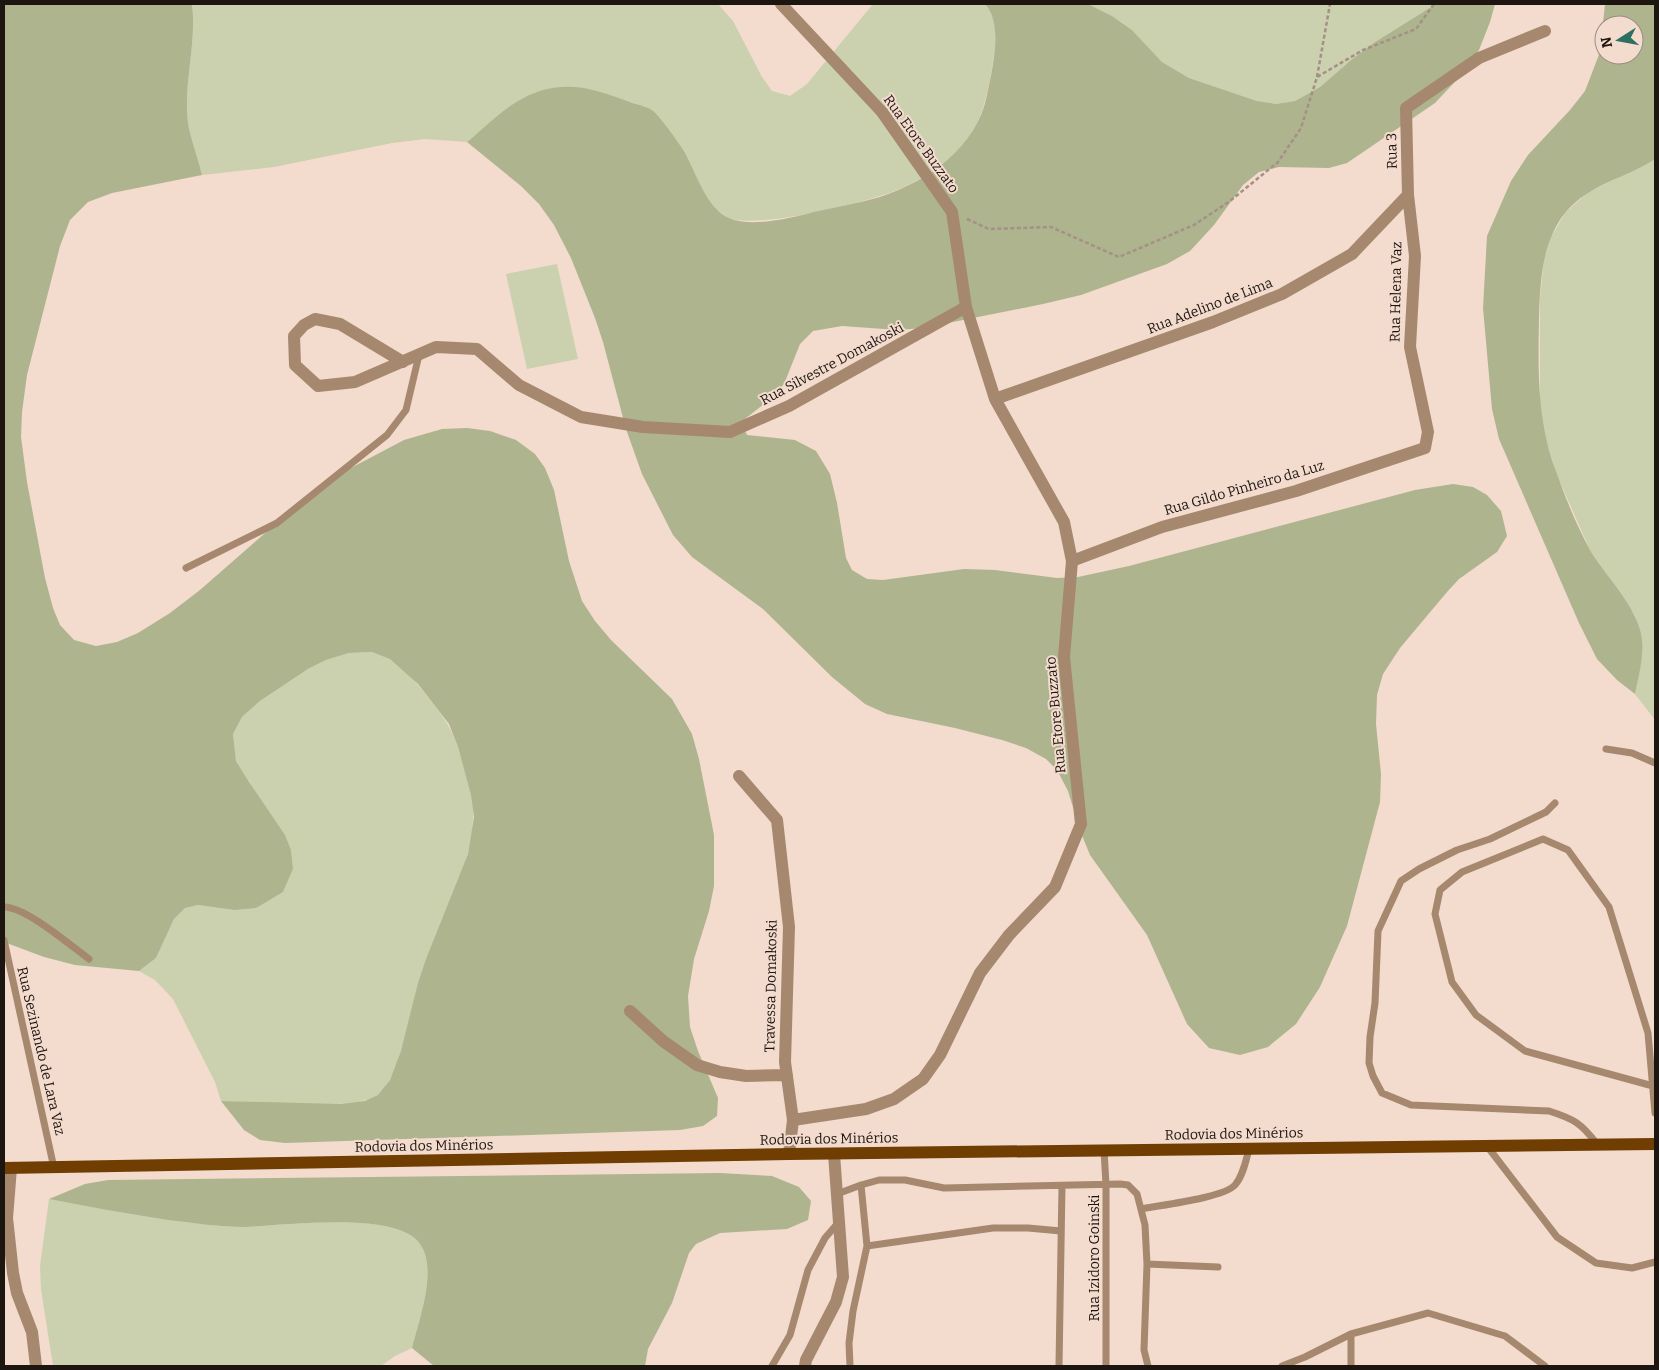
<svg xmlns="http://www.w3.org/2000/svg" width="1659" height="1370" font-family="Bitter,serif">
	<style>
		.green { fill: #cbd0af }
		.forest { fill: #aeb48e; fill-rule: evenodd }
		.lines { fill: none; stroke-linecap: round; stroke-linejoin: round }
		.path { stroke: #a39186; stroke-width: 2.5; stroke-dasharray: 4 2.5; stroke-linecap: butt }
		.lane { stroke: #a5886e; stroke-width: 7 }
		.street { stroke: #a5886e; stroke-width: 12 }
		.primary { stroke: #6f3e00; stroke-width: 12 }
		.labels { text-anchor: middle; dominant-baseline: central; stroke-width: 4; stroke-linejoin: round; paint-order: stroke }
		.street-label { font-size: 14px; fill: #1d1510; stroke: #f3dbcd }
	</style>
	<rect width="100%" height="100%" fill="#f3dbcd"/>
	<path class="green" d="M192,4H718L733,21L762,77L772,91L790,96L807,84L873,4H985C999,18 996,44 993,62C988,91 983,123 962,146C944,165 921,180 897,190C869,202 752,231 727,217C706,206 695,172 684,152L536,92L508,108L467,142L425,139L392,143L274,167L202,175C198,158 191,140 188,123C183,84 197,44 192,4Z
		M1088,4H1436L1375,42L1350,61L1320,87L1295,101L1276,104L1257,101L1189,78L1162,62L1132,30L1112,16Z
		M1655,159V720L1635,694L1642,655L1635,616L1590,550L1556,473L1544,433L1540,411V297L1544,261L1550,239L1565,213L1587,193Z
		M557,264L578,359L527,369L506,274Z
		M372,652C378,654 385,655 390,658C405,667 423,691 434,705C452,728 457,741 464,769C469,785 474,801 473,817C472,874 435,928 419,982C410,1011 402,1075 378,1095C359,1111 251,1102 221,1101L215,1082L173,999L155,980L139,971L156,958L174,919L185,908L198,905L234,910L283,892L293,869L291,850L236,761L233,734L242,717L260,701L308,669L326,660L349,653Z
		M49,1199C89,1207 128,1214 168,1220C194,1223 218,1227 244,1227C282,1226 397,1210 420,1244C438,1269 419,1320 412,1348L395,1356L381,1366H53L41,1289L40,1266Z"/>
	<path class="forest" d="M4,4H192C197,44 183,84 188,123C191,140 198,158 202,175L112,193L88,202L70,220L60,246L27,375L22,412L21,437L27,482L45,578L53,608L60,625L74,640L96,646L117,642L138,633L170,613L200,590L288,513L349,469L404,440L442,429L467,428L490,431L516,440L535,454L545,468L554,490L569,561L582,601L595,621L611,640L672,699L692,734L699,759L714,835V886L709,911L694,959L688,996L690,1027L698,1051L718,1098L717,1116L703,1126L680,1130L285,1143L260,1140L244,1130L221,1101L340,1104L365,1101L378,1095L390,1080L401,1051L418,983L426,959L468,854L474,817L471,795L458,747L449,724L418,684L390,659L372,652L349,653L326,660L308,669L260,701L242,717L233,734L236,761L249,782L285,835L291,850L293,869L283,892L256,908L234,910L198,905L185,908L174,919L156,958L139,971L75,965L44,957L4,942Z
		M985,4H1088L1112,16L1132,30L1162,62L1189,78L1257,101L1276,104L1295,101L1320,87L1350,61L1375,42L1436,4H1495L1490,22L1479,50L1466,70L1435,103L1347,163L1329,168L1279,167L1259,172L1243,185L1214,225L1190,251L1167,264L1081,295L1043,304L923,328L898,330L842,326L813,331L800,344L784,384L768,401L741,422L747,435L795,440L816,451L830,474L837,503L846,558L852,570L867,579L883,580L964,569L995,570L1057,578L1078,577L1129,566L1415,490L1453,484L1473,487L1487,495L1501,511L1507,536L1497,552L1459,579L1447,592L1400,648L1383,674L1377,695L1376,724L1381,774L1380,802L1347,926L1320,987L1296,1024L1268,1047L1240,1055L1209,1048L1187,1024L1147,935L1090,855L1081,833L1068,791L1057,770L1046,759L1026,748L1002,740L955,728L887,714L865,704L832,677L763,609L692,557L673,535L642,474L626,429L603,342L595,318L571,258L554,225L539,204L521,186L467,142C489,124 510,101 537,92C572,80 600,91 632,103C639,105 648,107 653,111C659,115 682,147 685,153C696,173 707,209 729,218C752,228 790,218 814,212C836,207 859,203 880,197C928,181 977,147 987,95C992,70 1004,24 985,4Z
		M1605,4H1655V159C1625,179 1590,183 1565,213C1542,242 1540,282 1539,318C1538,372 1537,423 1557,474C1566,500 1577,526 1590,550C1605,575 1633,603 1640,630C1646,650 1639,674 1635,694L1617,680L1597,659L1579,623L1499,439L1492,409L1483,308L1487,236L1511,181L1528,155L1570,110L1585,91L1600,52ZM1604,25H1634V55H1604Z
		M720,1173L772,1176L799,1187L811,1201L808,1220L787,1229L720,1233L696,1244L689,1253L672,1303L648,1349L645,1366H434L412,1348C419,1320 438,1269 420,1244C397,1210 282,1226 244,1227C218,1227 194,1223 168,1220C128,1214 89,1207 49,1199L85,1184L108,1180Z"/>
	<g class="lines">
		<path class="path" d="M1317,77L1330,4
			M967,219L989,229L1051,227L1119,257L1194,225L1230,201L1278,162L1301,128L1317,77L1363,50L1416,29L1434,4"/>
		<path class="lane" d="M186,568L277,523L387,435L406,410L419,355
			M1606,749L1632,753L1655,763
			M1555,803L1546,812L1490,839L1457,850L1419,869L1401,881L1378,931L1375,1003L1370,1037L1369,1063L1373,1076L1382,1093L1411,1105L1549,1111C1574,1119 1581,1123 1597,1144
			M4,907C26,907 70,945 89,959
			M4,940L54,1168
			M1653,1086L1525,1051L1476,1015L1452,982L1435,914L1440,890L1462,872L1543,839L1568,850L1609,907L1648,1033L1655,1113
			M1487,1146L1557,1237L1596,1263L1632,1268L1655,1262
			M1104,1150L1106,1185V1366
			M837,1194L861,1185L879,1180H905L944,1188L1120,1184L1128,1185L1137,1194L1145,1225L1147,1264L1144,1350L1148,1366
			M1141,1209C1161,1205 1223,1198 1235,1185C1243,1176 1246,1160 1249,1149
			M867,1246L993,1228H1028L1061,1231
			M1147,1264L1218,1267
			M772,1366L790,1335L808,1270L825,1238L838,1223
			M850,1366L849,1343L853,1311L867,1246L861,1185
			M1059,1366L1062,1186
			M1282,1366L1305,1357L1351,1334L1428,1313L1505,1336L1545,1366
			M1351,1366V1334"/>
		<path class="street" d="M781,4L882,112L952,212L966,307L995,399L1064,522L1072,561L1064,657L1081,824L1055,887L1009,935L980,973L940,1055L923,1079L894,1099L866,1109L793,1120L789,1154
			M403,362L340,324L315,319L304,325L294,336L295,365L318,386L355,382L436,347L477,349L519,385L581,417L643,427L730,432L789,406L966,307
			M995,399L1213,322L1282,294L1352,254L1408,195
			M1072,561L1162,527L1296,491L1425,448L1428,432L1410,347L1415,256L1408,195L1406,108L1479,58L1545,31
			M739,776L777,820L789,927L785,1062L793,1120
			M630,1011L663,1041L697,1065L720,1072L746,1076L787,1075
			M11,1168L7,1218L13,1273L17,1293L32,1332L36,1366
			M805,1366L806,1360L836,1302L843,1277L834,1154"/>
		<path class="primary" d="M4,1168L789,1154L1655,1144"/>
	</g>
	<g class="labels">
		<g class="street-label">
			<text transform="translate(921 144) rotate(54)">Rua Etore Buzzato</text>
			<text transform="translate(1392 151) rotate(-91)">Rua 3</text>
			<text transform="translate(1396 292) rotate(-89)">Rua Helena Vaz</text>
			<text transform="translate(1210 306) rotate(-21)">Rua Adelino de Lima</text>
			<text transform="translate(832 364) rotate(-28)">Rua Silvestre Domakoski</text>
			<text transform="translate(1244 488) rotate(-16)">Rua Gildo Pinheiro da Luz</text>
			<text transform="translate(1056 715) rotate(-95)">Rua Etore Buzzato</text>
			<text transform="translate(771 986) rotate(-89)">Travessa Domakoski</text>
			<text transform="translate(41 1051) rotate(77)">Rua Sezinando de Lara Vaz</text>
			<text transform="translate(1234 1134) rotate(-1)">Rodovia dos Minérios</text>
			<text transform="translate(829 1139) rotate(-1)">Rodovia dos Minérios</text>
			<text transform="translate(424 1146) rotate(-1)">Rodovia dos Minérios</text>
			<text transform="translate(1094 1258) rotate(-90)">Rua Izidoro Goinski</text>
		</g>
	</g>
	<rect width="1659" height="1370" fill="none" stroke="#1d1510" stroke-width="10"/>
	<g transform="translate(1619 40) rotate(259)"><circle r="24" fill="#f3dbcd" stroke="#9d8c81"/>
	<path d="M0-4L9 19L0 12L-9 19Z" fill="#2d7062"/>
	<text y="-8" font-size="14" font-weight="bold" text-anchor="middle" fill="#1d1510">N</text>
	</g>
</svg>
